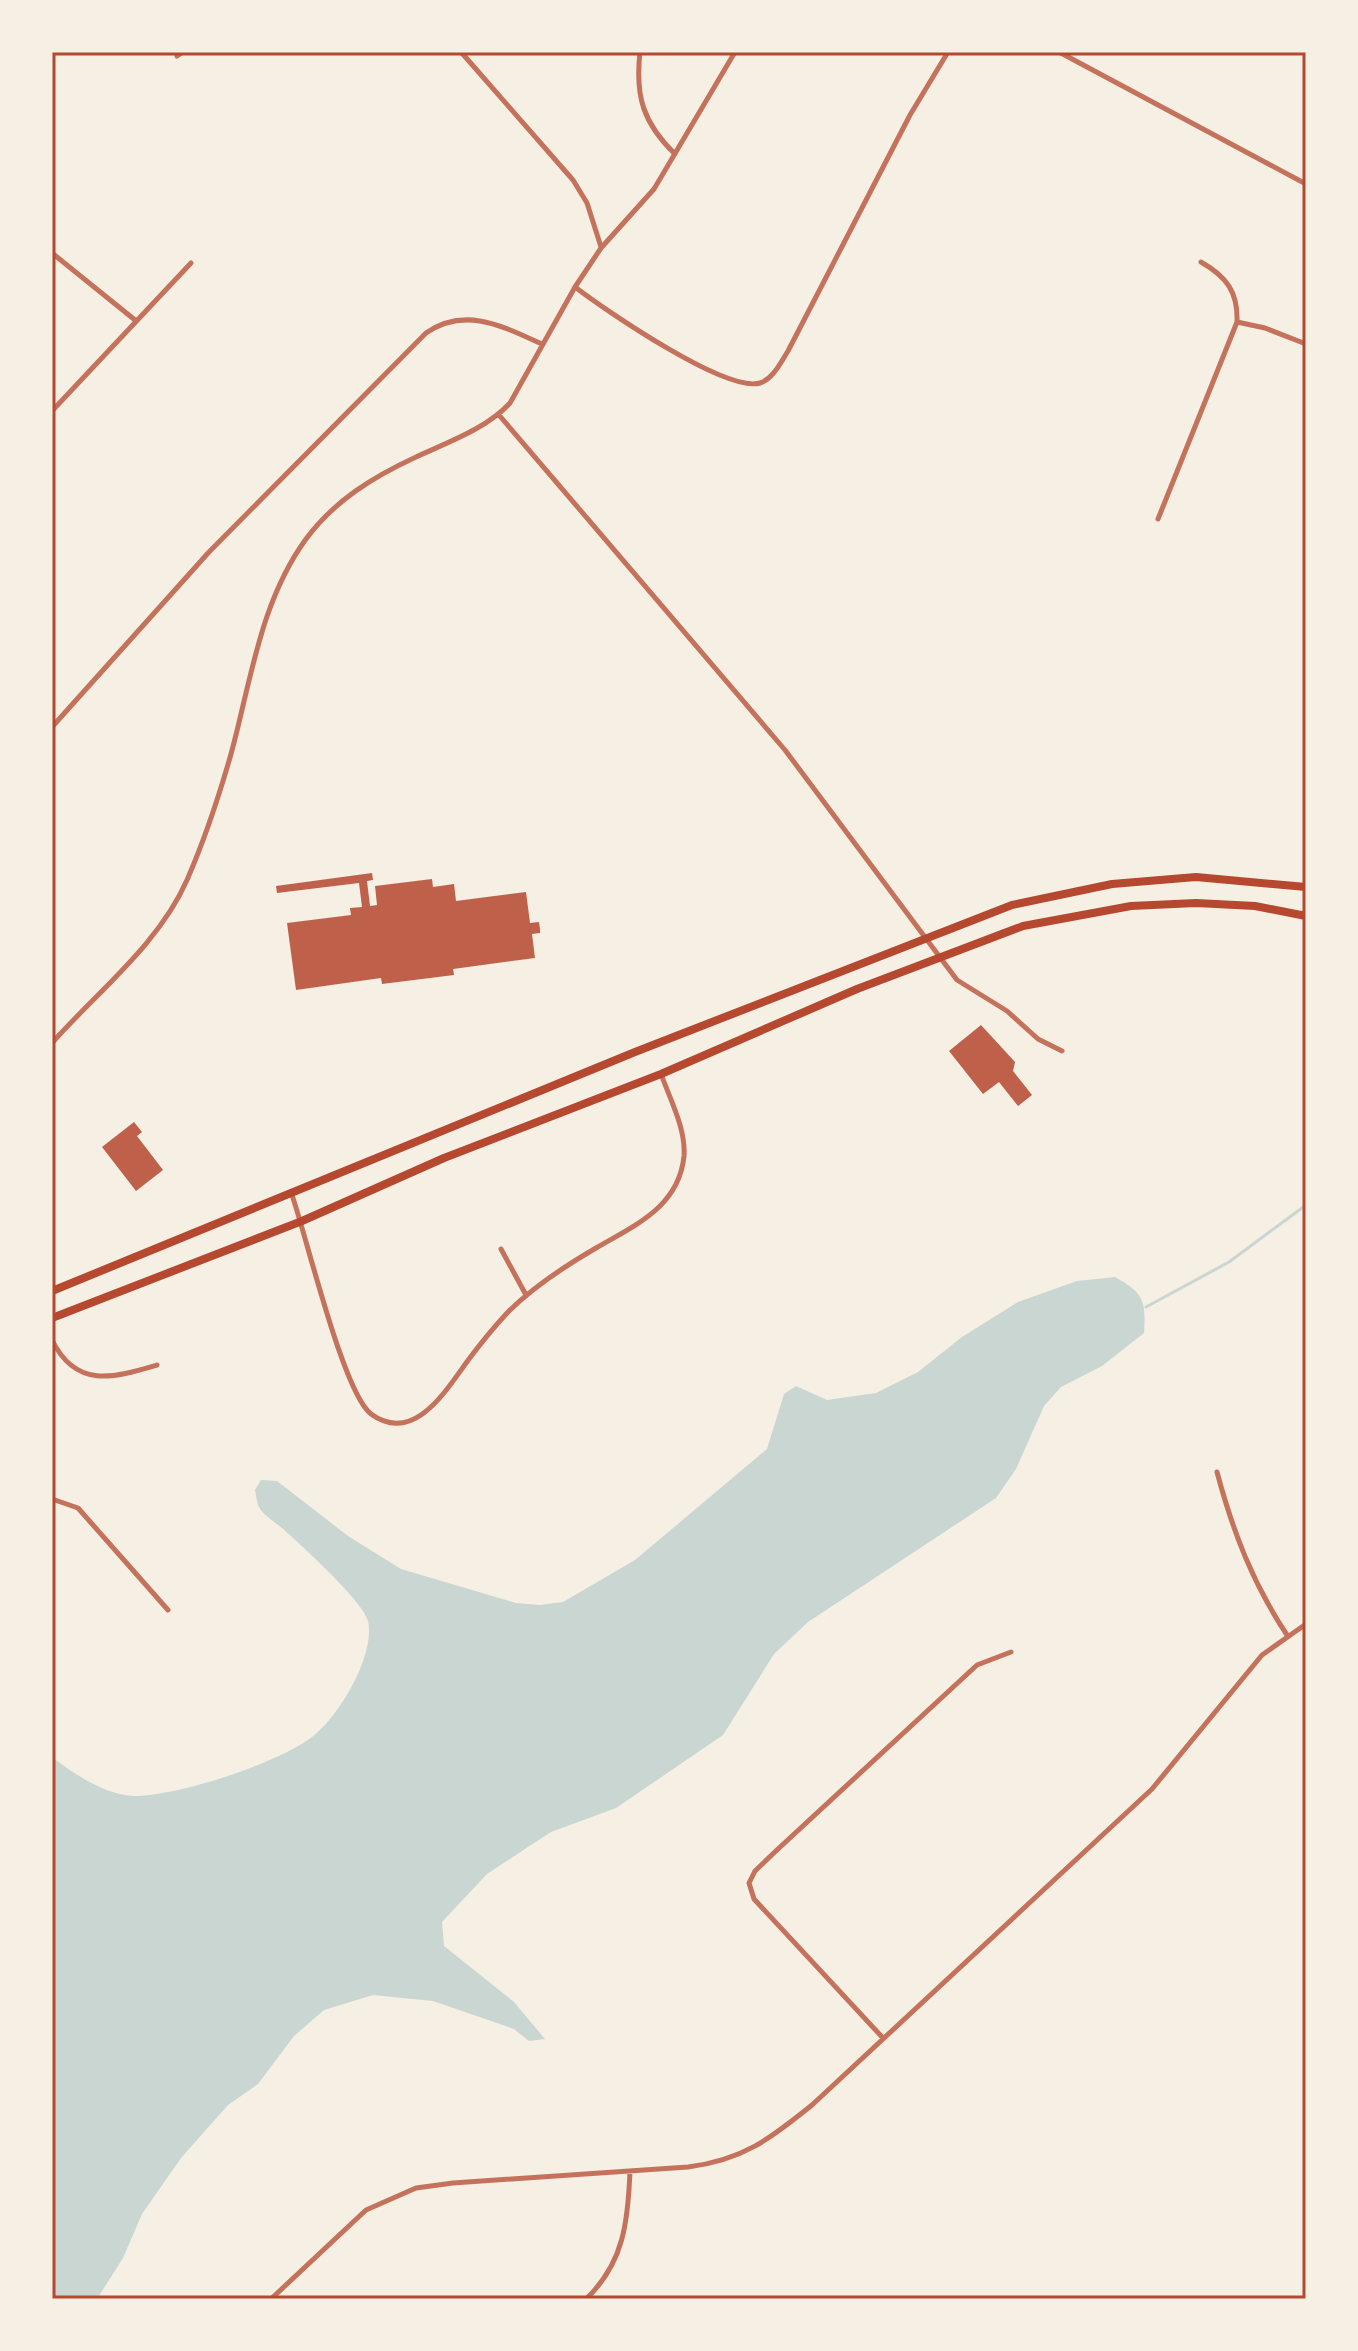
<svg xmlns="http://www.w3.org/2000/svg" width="1358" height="2351" font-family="'IBM Plex Sans',sans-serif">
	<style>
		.water { fill: #c9d6d2 }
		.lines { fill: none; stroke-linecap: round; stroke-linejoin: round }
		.stream { stroke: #c9d6d2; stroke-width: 3 }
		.building { fill: #bf614a }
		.minor { stroke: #c5725c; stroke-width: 5 }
		.primary { stroke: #b5482f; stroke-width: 8 }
		.neatline { fill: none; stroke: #b5482f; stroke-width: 3 }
	</style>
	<rect width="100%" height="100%" fill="#f6efe4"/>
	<path class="water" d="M1115,1277C1144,1293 1146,1301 1144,1333L1102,1366L1061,1387L1044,1406L1016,1469L996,1498L808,1622L774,1654L723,1735L616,1808L551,1832L531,1845L487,1874L442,1922L444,1946L514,2002L545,2039L529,2041L514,2029L433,2001L373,1995L324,2010L294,2036L258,2084L228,2105L181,2158L142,2214L123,2258L97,2299H52V1757C74,1774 105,1795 134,1796C178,1796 276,1764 312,1737C338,1718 376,1655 368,1621C364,1602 299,1543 282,1528C275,1522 263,1515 259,1507C257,1503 256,1495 255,1490L261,1480L277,1481L348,1536L401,1569L516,1603L540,1605L563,1602L635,1560L767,1449L784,1394L796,1386L827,1400L876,1393L918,1372L962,1337L1018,1302L1077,1281Z"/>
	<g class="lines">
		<path class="stream" d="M1146,1307L1229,1262L1306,1205"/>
	</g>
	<path class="building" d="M372,873L373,880L367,881L370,906L377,905L375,886L432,879L433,887L454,884L456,901L526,892L530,923L539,922L540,929V933L532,934L535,958L453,969L454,975L382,984L381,978L296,990L287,923L351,915L350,908L362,907L359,883L277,893L276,886Z
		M981,1025L1015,1062L1013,1071L1032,1095L1018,1106L999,1082L983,1094L949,1051Z
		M134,1122L142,1132L137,1136L163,1170L136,1191L102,1147Z"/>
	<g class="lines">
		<path class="minor" d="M461,52L573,180L587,203L601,247
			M640,52C635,96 643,123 675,154
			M1059,52L1306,184
			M177,56L183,52
			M52,253L135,320
			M1201,262C1227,277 1238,292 1237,322
			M575,287C605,310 726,393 760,383C773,379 781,362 788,351L910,115L948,52
			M52,411L191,263
			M499,415L785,750L957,980L1007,1011L1038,1039L1062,1051
			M1158,519L1237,322L1265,328L1306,344
			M52,727L209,552L426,333C465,306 502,326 542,344
			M52,1043C97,992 159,944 187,880C204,841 219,796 231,754C251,681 260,602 306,539C335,500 373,477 416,457C448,442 486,429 510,403L575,287L601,248L654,189L735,52
			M291,1192C306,1234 343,1393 371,1414C415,1446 448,1387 469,1359C481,1343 494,1327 508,1312C533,1287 565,1266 596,1248C635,1225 679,1207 684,1156C686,1129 670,1099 661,1074
			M501,1249L526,1295
			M52,1340C76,1389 113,1378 157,1365
			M1217,1472C1233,1532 1253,1584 1287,1635
			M52,1499L78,1508L168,1610
			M883,2038L754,1899L749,1883L755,1871L778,1849L977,1665L1011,1652
			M271,2299L366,2210L416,2188L453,2183L688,2167C743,2160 770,2139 812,2105L1152,1789L1262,1655L1306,1624
			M586,2299C624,2263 628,2221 630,2171"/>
		<path class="primary" d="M52,1291L635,1052L1012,905L1112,884L1196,877L1306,887
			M52,1318L302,1221L444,1158L661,1074L857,989L1023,926L1131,906L1196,903L1255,906L1306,916"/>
	</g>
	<rect width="1358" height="2351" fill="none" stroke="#f6efe4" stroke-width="108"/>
	<rect x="54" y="54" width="1250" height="2243" class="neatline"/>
</svg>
